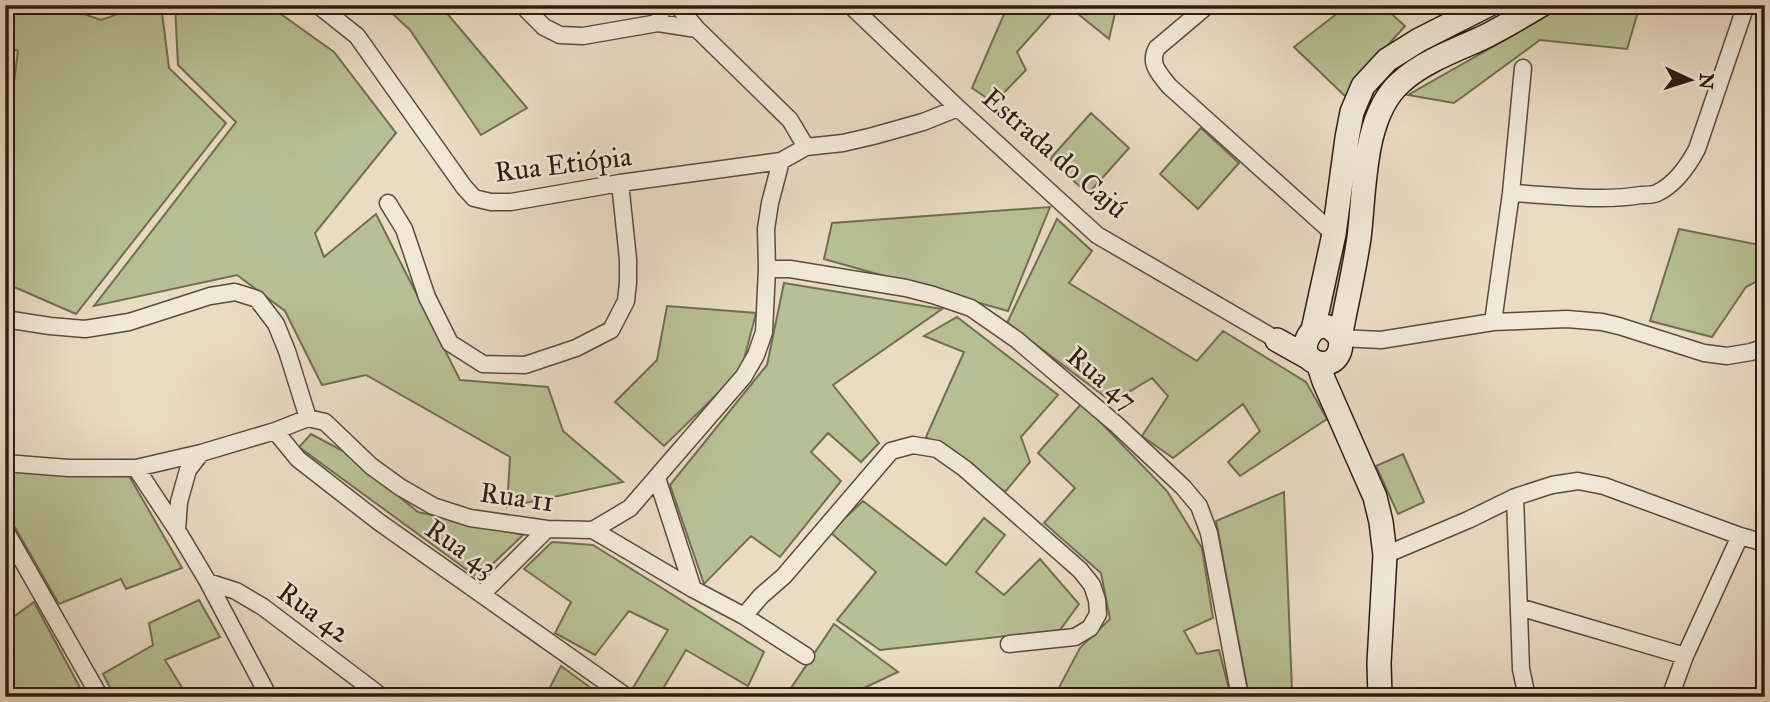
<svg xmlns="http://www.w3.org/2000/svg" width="1770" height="702" font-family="'IM FELL Great Primer',serif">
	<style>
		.green { fill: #b7c094; stroke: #726e54; stroke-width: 2 }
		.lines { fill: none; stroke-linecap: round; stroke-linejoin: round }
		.street-casing { stroke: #5c4b3f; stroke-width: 19 }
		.secondary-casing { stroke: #2d1b13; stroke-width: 26 }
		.street { stroke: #f1e8d8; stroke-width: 16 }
		.secondary { stroke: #f1e8d8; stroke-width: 23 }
		.labels { text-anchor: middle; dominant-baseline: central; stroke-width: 5; stroke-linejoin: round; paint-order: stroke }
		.street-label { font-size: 28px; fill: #2d1b13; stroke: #f1e8d8 }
	</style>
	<rect width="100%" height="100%" fill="#eadbc3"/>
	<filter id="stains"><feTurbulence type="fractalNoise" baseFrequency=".00286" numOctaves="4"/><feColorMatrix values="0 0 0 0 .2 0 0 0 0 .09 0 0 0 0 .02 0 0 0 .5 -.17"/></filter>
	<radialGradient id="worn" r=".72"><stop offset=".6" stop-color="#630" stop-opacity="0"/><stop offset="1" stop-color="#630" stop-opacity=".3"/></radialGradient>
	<path class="green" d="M5,5H58L101,20L143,5H161L169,68L226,123L76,314L5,283V116L10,112L18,51L5,46Z
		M175,5H268L334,52L396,133L315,233L324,257L376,214L460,380L548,387L563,431L623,482L507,507L510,457L366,375L322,385L285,311L237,275L94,306L236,122L178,65Z
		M383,5H440L527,108L481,135L410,30Z
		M1008,5H1059L1017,52L1026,70L994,103L972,88Z
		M1067,5H1117L1109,39Z
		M1348,5H1382L1405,26L1364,72L1345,96L1294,47Z
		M1548,5H1640L1627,49L1540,40L1454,103L1408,95L1517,33Z
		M1366,91L1375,95L1361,152L1339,321L1323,317Z
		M1091,113L1129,148L1088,194L1050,159Z
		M1201,128L1239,163L1198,209L1160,174Z
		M1050,207L1008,311L824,259L832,223Z
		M1057,219L1092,251L1069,283L1197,361L1223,331L1306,382L1327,419L1240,476L1228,462L1260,431L1243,404L1173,458L1142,436L1168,396L1152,378L1112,402L1007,323Z
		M1679,229L1765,246V277L1746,287L1712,337L1650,321Z
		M784,283L942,309L833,385L879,443L861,462L828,433L811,452L841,481L780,557L751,536L704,584L670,485L767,365Z
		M667,306L756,313L741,371L664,446L615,402L657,360Z
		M957,317L1058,395L1021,437L1030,462L1005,492L926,437L964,352L924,336Z
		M1082,403L1167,491L1202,548L1213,618L1184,631L1197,654L1219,650L1231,697H1063L1056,693L1080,648L1110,619L1101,573L1044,523L1075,488L1038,453Z
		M311,434L343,451L418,512L523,535L478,578L299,447Z
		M1403,454L1424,502L1398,514L1376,466Z
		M5,471L128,474L182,568L126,589L121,579L59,604L5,510Z
		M1284,492L1292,690L1257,697H1249L1216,521Z
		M863,501L946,565L984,518L1005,535L976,572L1004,595L1040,559L1079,604L1060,630L880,650L837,620L876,572L830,532Z
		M552,542L593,545L764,652L748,686L686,650L658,697H640L631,691L668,630L629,611L595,655L555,633L571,602L524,569Z
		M199,600L220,637L165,660L188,697H115L103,674L153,645L149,623Z
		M34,602L85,697H5V623Z
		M834,624L898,672L845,697H785Z
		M561,666L603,697H545Z"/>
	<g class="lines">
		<g class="street-casing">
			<path id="street" d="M318,5L357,36L464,187L474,198L491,202H511L620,183L781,161
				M522,5L544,27L560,35L583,36L658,23L697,29
				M677,5L697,29L790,120L806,147
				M850,5L958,108L1097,235L1277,340
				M1208,5L1157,48C1148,64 1160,74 1169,86L1334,234
				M658,23L663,5
				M1511,193C1554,195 1599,202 1641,195C1646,195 1653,195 1657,193C1676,184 1688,166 1697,149L1746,5
				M388,203L404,229L427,297L450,343L483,364L525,365L576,348L611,330L626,301L628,282V259L620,183
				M767,269H790L906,288L933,295L971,308L1017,340L1117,425L1183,487L1199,506L1209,533L1240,697
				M5,319L50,326L85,329L129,322L210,296L235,292L257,299L276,324L287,351L308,418
				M1493,322L1511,193L1523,68
				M1340,338L1381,340L1493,322L1567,319L1602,322L1619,326L1704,353L1727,356L1751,352L1765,347
				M275,431L298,459L379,522L627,697
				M5,463L68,468H136L201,453L275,431L308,418L325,422L371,466L400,487L433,506L470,518L547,529L593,530L630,508L744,376L756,355L764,332L767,269L766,229L770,203L781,161L806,147L843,143L873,136L923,122L958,108
				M136,468L177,530L208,582L269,697
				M657,478L693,589
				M1515,497L1521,669L1527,697
				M5,530L100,697
				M177,530L179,502L188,470L201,453
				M593,530L693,589L744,616L761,596L784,576L891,451L913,445L937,449L964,468L1080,570L1092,585L1097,600L1098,614L1090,628L1075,637L1009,644
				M1385,555L1468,520L1515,497L1552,485L1578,481L1604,486L1740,536L1765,543
				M208,582L236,591L263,607L382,697
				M482,594L547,529
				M1519,607L1685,656
				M744,616L806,656
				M899,697H900
				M1670,697L1685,656L1740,536"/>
		</g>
		<g class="secondary-casing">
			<path id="secondary" d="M1313,330L1334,234L1347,138L1352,112L1363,86L1387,60L1419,40L1488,5
				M1340,338C1317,303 1288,357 1319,363C1335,366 1343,352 1340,338C1346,305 1354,272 1359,238C1365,191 1362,116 1401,82C1421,63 1455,50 1480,39C1501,29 1521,17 1541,5
				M1277,340L1311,359
				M1318,363L1324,381L1375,497L1381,522L1385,555L1379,663L1380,697"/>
		</g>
		<use href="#street" class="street"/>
		<use href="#secondary" class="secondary"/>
	</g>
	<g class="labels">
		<g class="street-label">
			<text transform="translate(1055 153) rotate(41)">Estrada do Cajú</text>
			<text transform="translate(563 164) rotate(-7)">Rua Etiópia</text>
			<text transform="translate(1102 378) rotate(40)">Rua 47</text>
			<text transform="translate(517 497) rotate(8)">Rua 11</text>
			<text transform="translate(461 548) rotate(35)">Rua 43</text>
			<text transform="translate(314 612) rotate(36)">Rua 42</text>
		</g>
	</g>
	<rect width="1770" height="702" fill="none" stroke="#eadbc3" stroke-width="28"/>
	<rect x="7" y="7" width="1756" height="688" fill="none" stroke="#2d1b13" stroke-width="3.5"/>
	<rect x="14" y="14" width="1742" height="674" fill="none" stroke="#2d1b13" stroke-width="2"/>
	<g transform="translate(1690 80) rotate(94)" stroke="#f1e8d8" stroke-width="5" paint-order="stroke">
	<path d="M0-5L12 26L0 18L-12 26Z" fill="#2d1b13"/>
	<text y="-10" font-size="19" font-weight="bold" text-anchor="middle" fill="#2d1b13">N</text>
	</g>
	<rect width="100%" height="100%" filter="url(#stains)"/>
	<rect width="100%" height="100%" fill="url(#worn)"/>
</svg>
